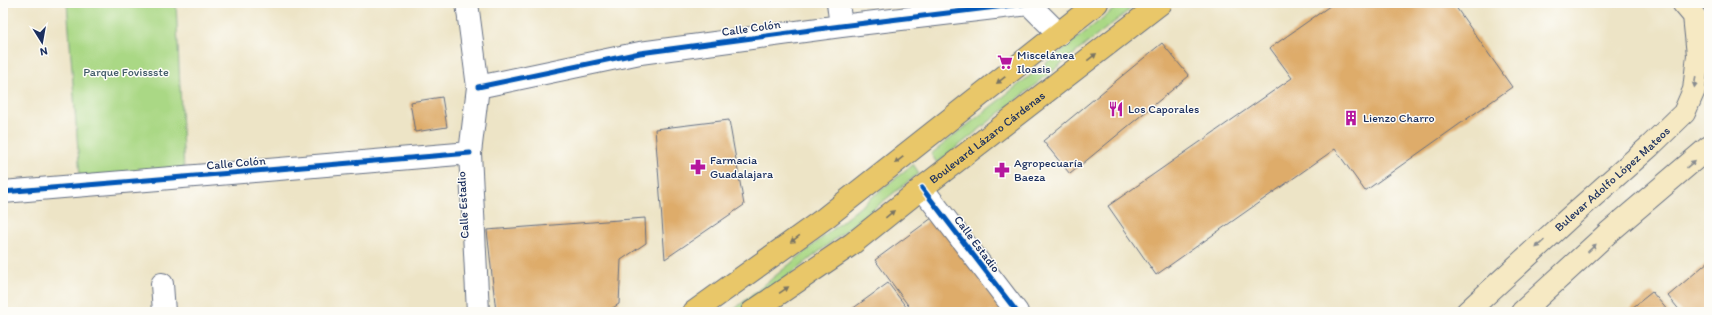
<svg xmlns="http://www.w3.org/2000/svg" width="1712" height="315" font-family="Itim,sans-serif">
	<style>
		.green { fill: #aad885; stroke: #628472 }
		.building { fill: #deac6a }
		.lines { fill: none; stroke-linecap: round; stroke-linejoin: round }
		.street-casing { stroke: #646e82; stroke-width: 24 }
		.secondary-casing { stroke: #646e82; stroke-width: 24 }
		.primary-casing { stroke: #646e82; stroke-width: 24 }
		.street { stroke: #fff; stroke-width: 22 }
		.secondary { stroke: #f6e9c3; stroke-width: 22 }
		.primary { stroke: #e9c769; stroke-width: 22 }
		.cycleway-casing { stroke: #fdfcf7; stroke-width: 8 }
		.cycleway { stroke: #0057b8; stroke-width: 5 }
		.oneway { fill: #787363 }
		.oneway2 { fill: #888c90 }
		.labels { text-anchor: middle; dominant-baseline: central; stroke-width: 3; stroke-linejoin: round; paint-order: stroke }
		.street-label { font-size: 12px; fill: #1b2f5e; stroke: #fdfcf7 }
		.poi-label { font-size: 12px; fill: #1b2f5e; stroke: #fdfcf7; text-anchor: start }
		.park-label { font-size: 12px; fill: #3f5968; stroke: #fdfcf7 }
	</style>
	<rect width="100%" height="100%" fill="#fdfcf7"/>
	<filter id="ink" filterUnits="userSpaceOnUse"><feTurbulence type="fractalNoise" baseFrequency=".025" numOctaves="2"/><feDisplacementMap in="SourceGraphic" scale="8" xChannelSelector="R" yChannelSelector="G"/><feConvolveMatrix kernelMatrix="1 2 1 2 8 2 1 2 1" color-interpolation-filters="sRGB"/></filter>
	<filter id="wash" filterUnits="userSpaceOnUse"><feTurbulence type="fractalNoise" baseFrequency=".012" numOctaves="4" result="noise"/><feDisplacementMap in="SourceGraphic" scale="16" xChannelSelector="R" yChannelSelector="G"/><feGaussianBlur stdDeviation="0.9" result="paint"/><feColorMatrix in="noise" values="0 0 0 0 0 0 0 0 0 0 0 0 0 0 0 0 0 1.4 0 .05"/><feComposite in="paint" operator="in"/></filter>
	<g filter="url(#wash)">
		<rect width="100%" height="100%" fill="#ede4c6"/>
		<path class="green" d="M67,3H176L184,172L80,177Z
			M1122,3H1138L937,163L931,154Z
			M913,164L919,173L773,288L739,312H731Z"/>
		<g id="blocks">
			<path class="building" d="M1334,3H1453L1512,87L1365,191L1335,149L1156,275L1108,206L1292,78L1270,48Z
				M1162,43L1189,76L1070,174L1043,141Z
				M442,97L447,127L415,132L410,102Z
				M729,120L744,205L665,259L655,129Z
				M936,215L1008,312H913L875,260Z
				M645,218L646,243L621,260L619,304L606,312H496L487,230Z
				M1709,261V312H1681L1668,296Z
				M888,283L910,312H848Z
				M1652,292L1669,312H1627Z"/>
		</g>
	</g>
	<g filter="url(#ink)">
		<use href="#blocks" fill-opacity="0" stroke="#646e82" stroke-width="1"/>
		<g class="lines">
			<g class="street-casing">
				<path id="street" d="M467,3L478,87L470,153L478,312
					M838,3L841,26
					M1029,4L1059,34
					M1694,16L1709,35
					M478,87L640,53L841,26L1029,4
					M922,188L1017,312
					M3,192L470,153
					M162,284L164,312"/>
			</g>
			<g class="secondary-casing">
				<g id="secondary">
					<path id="s1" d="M1467,312L1569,218L1650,146L1684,113L1694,90L1698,55L1694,16L1683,3"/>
					<path d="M1522,312L1608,233L1709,147"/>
				</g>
			</g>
			<g class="primary-casing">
				<g id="primary">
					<path d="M694,312L825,218L1097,3"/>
					<path id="s2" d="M752,312L852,244L922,188L1161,3"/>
				</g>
			</g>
			<use href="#street" class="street"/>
			<use href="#secondary" class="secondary"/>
			<use href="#primary" class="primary"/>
			<g class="cycleway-casing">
				<path id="cycleway" d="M478,87L640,53L841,26L1029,3
					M922,188L1017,312
					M3,192L470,153"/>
			</g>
			<use href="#cycleway" class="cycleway"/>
		</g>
		<defs><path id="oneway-solid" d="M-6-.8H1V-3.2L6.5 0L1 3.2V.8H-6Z"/></defs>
		<g class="oneway">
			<use href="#oneway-solid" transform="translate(1092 57) rotate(-38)"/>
			<use href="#oneway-solid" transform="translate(1001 80) rotate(142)"/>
			<use href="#oneway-solid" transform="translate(899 160) rotate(142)"/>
			<use href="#oneway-solid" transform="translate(890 214) rotate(-39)"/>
			<use href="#oneway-solid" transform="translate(795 239) rotate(144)"/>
			<use href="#oneway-solid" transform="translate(784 290) rotate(-34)"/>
		</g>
		<g class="oneway2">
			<use href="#oneway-solid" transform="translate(1695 82) rotate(97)"/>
			<use href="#oneway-solid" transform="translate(1691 164) rotate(-40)"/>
			<use href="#oneway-solid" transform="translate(1540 244) rotate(137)"/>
			<use href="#oneway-solid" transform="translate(1592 248) rotate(-43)"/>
		</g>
	</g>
	<defs>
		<g id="supermarket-bare" transform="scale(1.2)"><path d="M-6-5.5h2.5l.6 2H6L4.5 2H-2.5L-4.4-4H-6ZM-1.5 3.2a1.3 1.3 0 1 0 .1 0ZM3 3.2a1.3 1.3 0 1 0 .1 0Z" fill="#b5179e" stroke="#fdfcf7" stroke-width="2.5" paint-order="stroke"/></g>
		<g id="restaurant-bare" transform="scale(1.2)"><path d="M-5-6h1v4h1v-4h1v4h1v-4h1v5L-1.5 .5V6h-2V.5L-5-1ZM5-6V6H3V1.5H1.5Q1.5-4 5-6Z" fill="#b5179e" stroke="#fdfcf7" stroke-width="2.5" paint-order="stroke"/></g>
		<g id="building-bare" transform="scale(1.2)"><path d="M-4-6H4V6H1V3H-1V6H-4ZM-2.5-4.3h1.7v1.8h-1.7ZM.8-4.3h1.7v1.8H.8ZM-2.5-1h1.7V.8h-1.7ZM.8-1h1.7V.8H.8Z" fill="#b5179e" stroke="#fdfcf7" stroke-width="2.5" paint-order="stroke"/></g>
		<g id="pharmacy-bare" transform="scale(1.2)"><path d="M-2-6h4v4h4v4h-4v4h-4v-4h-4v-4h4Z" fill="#b5179e" stroke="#fdfcf7" stroke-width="2.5" paint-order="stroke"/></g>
	</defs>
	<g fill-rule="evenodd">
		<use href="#supermarket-bare" x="1005" y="62"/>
		<use href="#restaurant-bare" x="1116" y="109"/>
		<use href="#building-bare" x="1351" y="118"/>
		<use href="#pharmacy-bare" x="698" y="167"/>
		<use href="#pharmacy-bare" x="1002" y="170"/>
	</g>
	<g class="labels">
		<g class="street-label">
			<text transform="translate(751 28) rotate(-8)">Calle Colón</text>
			<text stroke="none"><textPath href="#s2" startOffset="293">Boulevard Lázaro Cárdenas</textPath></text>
			<text transform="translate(236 163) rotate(-5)">Calle Colón</text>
			<text stroke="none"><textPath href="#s1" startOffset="197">Bulevar Adolfo López Mateos</textPath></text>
			<text transform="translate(463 205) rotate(-93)">Calle Estadio</text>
			<text transform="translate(977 244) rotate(53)">Calle Estadio</text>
		</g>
		<g class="poi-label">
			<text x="1017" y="55">Miscelánea<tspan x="1017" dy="14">Iloasis</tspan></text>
			<text x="1128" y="109">Los Caporales</text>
			<text x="1363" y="118">Lienzo Charro</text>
			<text x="710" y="160">Farmacia<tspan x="710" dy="14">Guadalajara</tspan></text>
			<text x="1014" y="163">Agropecuaría<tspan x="1014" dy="14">Baeza</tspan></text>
		</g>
		<g class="park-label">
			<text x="126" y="72">Parque Fovissste</text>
		</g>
	</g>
	<rect width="1712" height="315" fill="none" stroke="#fdfcf7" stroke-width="16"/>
	<g transform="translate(42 42) rotate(169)" stroke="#fdfcf7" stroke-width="3" paint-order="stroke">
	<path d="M0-3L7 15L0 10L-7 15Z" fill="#1b2f5e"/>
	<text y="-6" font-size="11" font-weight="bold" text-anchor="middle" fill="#1b2f5e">N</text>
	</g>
</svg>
